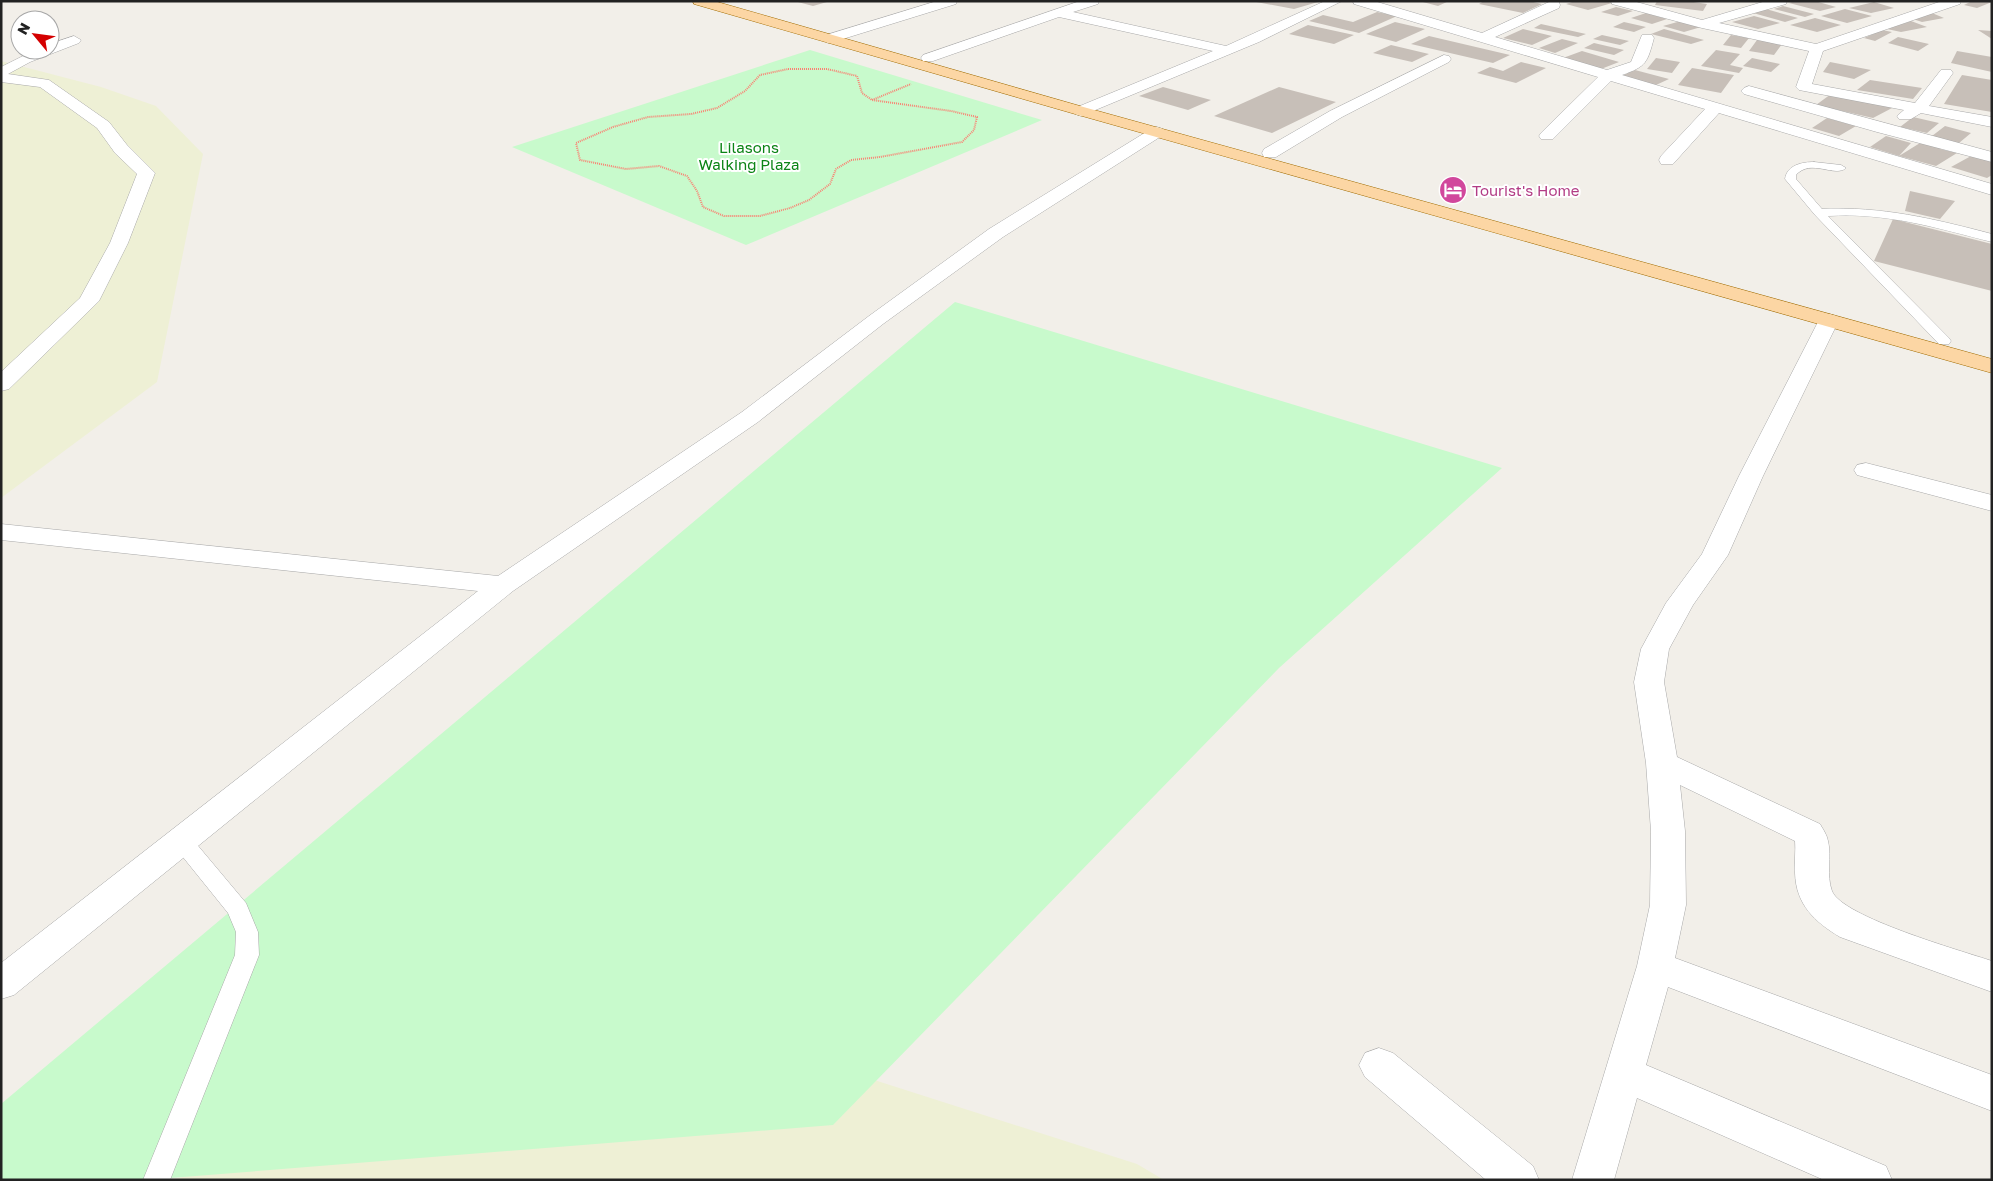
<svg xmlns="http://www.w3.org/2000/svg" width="1993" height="1181" font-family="'Golos Text',sans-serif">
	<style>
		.farmland { fill: #eef0d5 }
		.park { fill: #c8facc }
		.building { fill: #c7bfb8 }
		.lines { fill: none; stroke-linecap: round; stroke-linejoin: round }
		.service-casing { stroke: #a9a9a9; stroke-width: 1 }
		.minor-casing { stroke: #a9a9a9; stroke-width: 1 }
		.primary-casing { stroke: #a06b00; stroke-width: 1 }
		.path { stroke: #fa8072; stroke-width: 2; stroke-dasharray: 1 1; stroke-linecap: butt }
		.service { fill: #fff; fill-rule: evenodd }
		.minor { fill: #fff; fill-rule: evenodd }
		.primary { fill: #fcd6a4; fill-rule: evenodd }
		.labels { text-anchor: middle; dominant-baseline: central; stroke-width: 4; stroke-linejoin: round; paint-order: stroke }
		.far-park-label { font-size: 15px; fill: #0c8416; stroke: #fff }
		.far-hotel-label { font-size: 15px; fill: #b23c85; stroke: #fff; text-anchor: start }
	</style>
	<rect width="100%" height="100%" fill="#f2efe9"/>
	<path class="farmland" d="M1,61L101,87L156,106L203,154L157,382L1,498Z
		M768,1046L1137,1164L1164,1180H169Z"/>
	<path class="park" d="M810,50L1042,120L746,245L512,147Z
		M955,302L1502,468L1279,668L833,1125L145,1180H1V1104Z"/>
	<path class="building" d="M794,1H827V2L813,6Z
		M1251,1H1318V2L1294,9Z
		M1419,1H1449L1438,6Z
		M1484,1H1529L1542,4L1523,13L1479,4Z
		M1575,1H1605L1612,3L1588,10L1566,4Z
		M1657,1H1687L1707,4L1703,11L1655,5Z
		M1795,1H1815L1836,7L1820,11L1789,3Z
		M1972,1H1992V2L1977,8L1964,5Z
		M1874,2L1894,8L1871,13L1849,8Z
		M1783,6L1814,14L1805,17L1774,9Z
		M1616,7L1633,11L1618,16L1601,12Z
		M1766,9L1798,18L1785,22L1753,13Z
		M1845,9L1872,16L1847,23L1821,16Z
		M1377,12L1397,16L1359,33L1309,21L1323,15L1353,22Z
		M1646,13L1667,19L1652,24L1631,18Z
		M1932,13L1944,18L1922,22L1913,19Z
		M1754,16L1780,23L1758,29L1732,22Z
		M1815,18L1841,25L1817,32L1790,25Z
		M1681,21L1701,27L1684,32L1663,26Z
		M1911,21L1927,27L1901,32L1887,29Z
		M1395,22L1425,29L1396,42L1366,34Z
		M1624,22L1646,27L1634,32L1613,27Z
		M1541,24L1586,34L1578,37L1534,28Z
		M1308,25L1354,35L1334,44L1289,34Z
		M1523,29L1552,36L1532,45L1503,38Z
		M1664,29L1704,40L1691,44L1651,34Z
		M1882,30L1892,32L1875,41L1864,38Z
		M1978,30L1992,31V39Z
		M1602,35L1629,41L1620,45L1593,39Z
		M1731,35L1749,38L1741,48L1723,45Z
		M1429,36L1510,55L1493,63L1411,44Z
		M1898,37L1929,44L1918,51L1888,43Z
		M1562,39L1578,43L1555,53L1539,48Z
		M1757,40L1782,44L1774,55L1749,51Z
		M1594,43L1624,50L1614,55L1584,48Z
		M1391,45L1429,54L1412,62L1373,53Z
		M1716,50L1740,54L1730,65L1743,68L1739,73L1701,66Z
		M1582,51L1619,62L1601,69L1563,58Z
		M1957,51L1992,57V72L1951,63Z
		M1656,58L1680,62L1672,73L1647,69Z
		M1752,58L1780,64L1771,72L1743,66Z
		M1521,62L1546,68L1516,83L1477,73L1490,67L1503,71Z
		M1830,62L1871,70L1854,79L1823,72Z
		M1692,68L1734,75L1721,93L1678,85Z
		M1635,70L1669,79L1656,85L1621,76Z
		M1962,75L1992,80V112L1944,104Z
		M1870,80L1922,88L1913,99L1857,90Z
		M1163,87L1211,100L1188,110L1139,96Z
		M1279,87L1336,102L1272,133L1214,116Z
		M1831,94L1894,107L1873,118L1816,105Z
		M1913,117L1939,123L1927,133L1900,127Z
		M1827,118L1856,126L1839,136L1812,128Z
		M1945,126L1971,133L1959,143L1932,136Z
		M1886,136L1911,143L1899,156L1870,147Z
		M1920,143L1943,148L1940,149L1957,153L1936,166L1899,156Z
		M1971,156L1992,162V175L1987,178L1951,167Z
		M1910,191L1955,201L1940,219L1905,211Z
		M1893,219L1992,244V291L1874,261Z"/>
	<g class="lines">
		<g class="service-casing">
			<path id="service" d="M1814,162L1841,165L1846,168C1835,178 1811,158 1796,175V179L1822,209C1881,206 1935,219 1992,234V242C1937,228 1885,212 1828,216L1949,338L1951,341L1949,344H1939L1815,215L1785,179C1787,165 1802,162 1814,162Z
				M181,833L189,835L246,903L258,932L259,955L170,1180H143L235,955L236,932L228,913L170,841L173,835Z"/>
		</g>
		<g class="minor-casing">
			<path id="minor" d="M937,1H957L956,4L833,42L828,43L821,39L823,36Z
				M1080,1H1099L1098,4L1073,12L1226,46L1325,1H1342L1259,42L1081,116L1075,114L1073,111L1075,108L1213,51L1059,17L933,61H923L921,58L923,55Z
				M1353,1H1374L1482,33L1549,2H1559L1560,5L1559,8L1495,37L1607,70L1631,62L1642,35H1652L1654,38C1647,63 1647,66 1622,75L1992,184V195L1719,113L1673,164H1661L1659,160L1661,156L1705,109L1611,81L1553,139H1541L1539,136L1541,133L1598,77L1354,4Z
				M1611,1H1633L1702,20L1766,1H1787L1786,4L1719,23L1816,44L1942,1H1961L1960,4L1823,51L1812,84L1915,103L1941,70H1951L1953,73L1929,106L1992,117V127L1921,113L1911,119H1899L1897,116L1904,110L1799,90L1796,87L1809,51L1702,28L1612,4Z
				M74,36L81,40L79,43L30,62L8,74L49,80L109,122L127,145L155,173L128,243L99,301L9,389L1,391V372L80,298L110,243L137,174L115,153L97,128L40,87L1,82V67L35,50H50V44Z
				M1444,55L1449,56L1451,59L1449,62L1342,117L1276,157H1264L1262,153L1264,149L1330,111Z
				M1749,86L1992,152V162L1877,132L1744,94L1741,91L1744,88Z
				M1157,127L1163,129L1165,132L1163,135L1003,237L883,324L758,422L513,591L14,995L1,999V963L478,591L1,540V524L498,576L742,412L869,316L989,229L1151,129Z
				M1829,314L1836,316L1839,320L1763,476L1728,555L1693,605L1669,649L1664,682L1677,757L1820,824C1823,829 1827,835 1828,841C1832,857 1826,875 1832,891C1842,917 1962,951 1992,961V992L1840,937C1815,922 1796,905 1795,873C1794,862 1796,852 1795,841L1680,785L1685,831L1686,905L1675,958L1992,1075V1111L1668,987L1646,1065L1886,1166L1892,1180H1824L1637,1098L1614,1180H1572L1637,966L1650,905L1651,831L1646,763L1634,682L1641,649L1666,603L1702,554L1739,476L1819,320L1822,316Z
				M1866,463L1992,495V511L1857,475L1854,470L1857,465Z
				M1379,1048L1393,1053L1533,1166L1539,1180H1486L1365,1077L1359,1065L1365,1053Z"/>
		</g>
		<g class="primary-casing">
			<path id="primary" d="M693,1H714L1087,108L1992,359V373L1075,114L694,4Z"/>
		</g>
		<path class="path" d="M788,69H827L857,76L862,93L872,100L951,111L977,117L974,130L962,142L880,157L851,160L836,169L830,184L809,200L790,208L760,216H724L703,207L697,191L687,176L659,166L626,169L580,160L576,143L613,127L648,117L691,114L717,108L745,91L760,75Z
			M872,100L911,84"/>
		<use href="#service" class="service"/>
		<use href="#minor" class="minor"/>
		<use href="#primary" class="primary"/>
	</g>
	<defs>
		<g id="hotel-disc" transform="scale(1.4375)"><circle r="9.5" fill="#d1479c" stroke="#fff"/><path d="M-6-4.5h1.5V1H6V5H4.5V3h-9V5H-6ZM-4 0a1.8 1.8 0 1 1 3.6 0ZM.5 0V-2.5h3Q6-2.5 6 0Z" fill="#fff"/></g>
	</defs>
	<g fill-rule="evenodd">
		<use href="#hotel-disc" x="1453" y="190"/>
	</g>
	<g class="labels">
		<g class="far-park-label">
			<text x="749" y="147">Lilasons<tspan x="749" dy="17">Walking Plaza</tspan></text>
		</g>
		<g class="far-hotel-label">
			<text x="1472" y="190">Tourist's Home</text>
		</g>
	</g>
	<rect width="1993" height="1181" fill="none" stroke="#222222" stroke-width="5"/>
	<g transform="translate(35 35) rotate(299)"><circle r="24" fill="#ffffff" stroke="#a7a7a7"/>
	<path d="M0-4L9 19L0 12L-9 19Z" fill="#d40000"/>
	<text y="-8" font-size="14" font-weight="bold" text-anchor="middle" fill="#222222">N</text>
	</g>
</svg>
